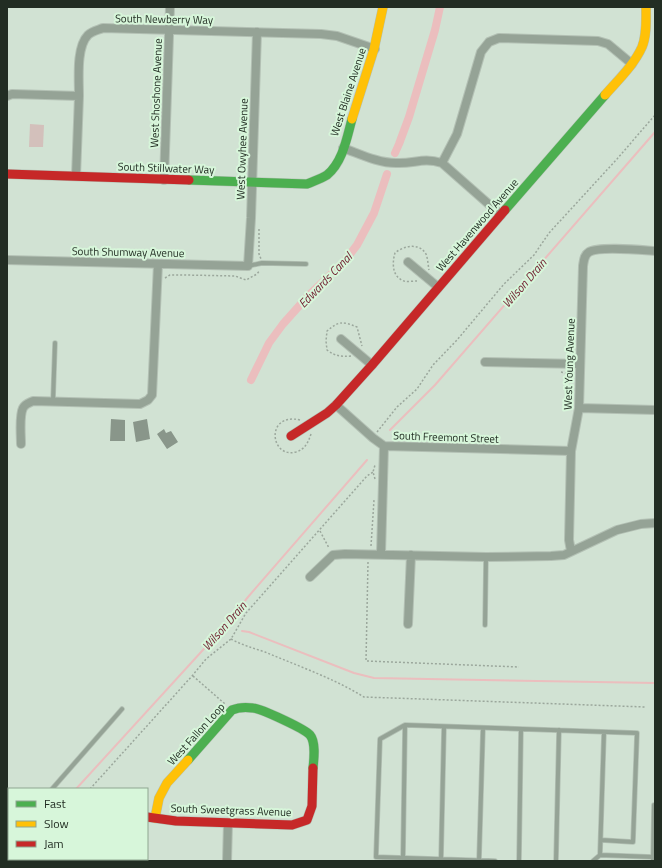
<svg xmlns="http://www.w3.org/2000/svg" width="662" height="868" font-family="'Titillium Web',sans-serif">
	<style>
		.green { fill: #d3c0bb }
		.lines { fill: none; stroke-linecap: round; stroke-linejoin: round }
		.stream { stroke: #ebbebe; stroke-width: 2 }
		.canal { stroke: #ebbebe; stroke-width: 8 }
		.building { fill: #89968a }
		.lane-casing { stroke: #b3c0b4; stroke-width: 5.5 }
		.street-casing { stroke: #b3c0b4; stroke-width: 10 }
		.fast-casing { stroke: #b3c0b4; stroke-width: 10 }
		.slow-casing { stroke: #b3c0b4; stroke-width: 10 }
		.jam-casing { stroke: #b3c0b4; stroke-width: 10 }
		.path { stroke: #9ba79c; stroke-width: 1.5; stroke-dasharray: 2 2; stroke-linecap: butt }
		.lane { stroke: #95a396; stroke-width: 4 }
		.street { stroke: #95a396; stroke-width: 8 }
		.fast { stroke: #4caf50; stroke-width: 9 }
		.slow { stroke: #ffc107; stroke-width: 9 }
		.jam { stroke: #c62828; stroke-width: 9 }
		.labels { text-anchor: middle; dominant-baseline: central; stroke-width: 4; stroke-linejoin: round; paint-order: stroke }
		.street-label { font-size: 11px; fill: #222d23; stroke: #d7f6da }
		.water-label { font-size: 12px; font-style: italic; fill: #701e2f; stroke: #d7f6da }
	</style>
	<rect width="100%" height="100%" fill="#d1e2d3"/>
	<path class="green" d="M30,124L44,125L43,147H29Z"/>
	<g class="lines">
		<path class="stream" d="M390,430L435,385L655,132
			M242,631L249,632L354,673L374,678L655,683
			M76,789L223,628L248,597L367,460
			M7,858L9,856"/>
		<path class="canal" d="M395,153L399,144L409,117L435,30L440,7
			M251,380L269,343L283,324L308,296L344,262L357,245L374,213L387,174"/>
	</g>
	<path class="building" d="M111,419L125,420V441H110Z
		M147,419L150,439L136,442L133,422Z
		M164,429L166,433L171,431L178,442L167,449L157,434Z"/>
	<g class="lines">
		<g class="lane-casing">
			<path id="lane" d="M248,266L262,263L306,264
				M53,401L55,343
				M485,625L486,557
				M52,789L122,709
				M7,843L9,842
				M600,855L604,732
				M403,858L405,725
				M441,860L444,727
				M479,861L483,728
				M495,861L376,857L380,739L405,725L637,733L633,842L601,840
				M519,861L521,729
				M556,861L559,730
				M593,861L600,855L653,857
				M653,861L654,805"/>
		</g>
		<g class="street-casing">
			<path id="street" d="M7,96L12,94L79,96C79,79 76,47 88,35C92,31 98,30 103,28L321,34L337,36L375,49
				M343,148C360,154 378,163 396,163C415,164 422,157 442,163L501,215
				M442,163L457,134L481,52L489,42L499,38L598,41L608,44L632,64
				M76,176L79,96
				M164,180L170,7
				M7,260L248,266L251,218L257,32
				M408,262L438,287
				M341,339L372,365
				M485,362L580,364
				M336,405L373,438L384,446L571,451
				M579,408L655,410
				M21,444C21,435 19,416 23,408C25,404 29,403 33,401L140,404L148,400L152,395L158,264
				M571,551L569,540L571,451L579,408L583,266C584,260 584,255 589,252C599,246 641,250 655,251
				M381,554L384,446
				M310,577L333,555L345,554L486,557L551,556L564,555L617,530L641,524L655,523
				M408,624L411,555
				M227,861L228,823"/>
		</g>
		<g class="fast-casing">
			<path id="fast" d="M189,180L307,184C314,181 321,179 327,175C343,162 347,137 352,119
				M505,210L605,95
				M188,760L232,710C239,707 246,707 253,708C262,709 305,729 310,735C316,742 314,759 313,768"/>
		</g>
		<g class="slow-casing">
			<path id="slow" d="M605,95C618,80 634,65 642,47C647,35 646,20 646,7
				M352,119L374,49L383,7
				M155,818L159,798L167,783L188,760"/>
		</g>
		<g class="jam-casing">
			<path id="jam" d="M7,174L189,180
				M291,436L327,413L336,405L372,365L505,210
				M147,817L176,821L292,825L307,820L312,806L313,768"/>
		</g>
		<path class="path" d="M259,229V254L261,259
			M165,278L170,275H186L235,276L246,280L257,274L260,270
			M417,281C414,281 408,282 404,281C392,277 392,263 395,253C403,246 419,242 426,254C428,259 428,265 429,270
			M351,356C341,357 335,356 327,350L326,341L327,331C339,321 342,321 357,327L362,346
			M561,372L570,374L571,377
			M300,420C265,412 270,459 296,452C305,449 308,443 311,434
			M377,432L397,407L417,389L433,365L457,340L504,284L534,255L549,233L617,159L655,115
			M375,479L373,472L375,465
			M320,531L329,548
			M371,546L374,500
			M368,562L366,661L519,667
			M231,639C242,645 253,648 265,652C298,666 333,678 364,697L646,707
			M193,676L225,704
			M90,789L192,676L206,659L231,639L246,613L367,476L373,472
			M27,861L29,859"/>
		<use href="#lane" class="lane"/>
		<use href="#street" class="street"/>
		<use href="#fast" class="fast"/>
		<use href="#slow" class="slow"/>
		<use href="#jam" class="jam"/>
	</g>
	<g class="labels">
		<g class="street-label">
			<text transform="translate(164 19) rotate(1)">South Newberry Way</text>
			<text transform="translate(348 92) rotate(-72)">West Blaine Avenue</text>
			<text transform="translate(156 93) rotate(-88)">West Shoshone Avenue</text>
			<text transform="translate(242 149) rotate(-88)">West Owyhee Avenue</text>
			<text transform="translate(166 168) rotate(2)">South Stillwater Way</text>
			<text transform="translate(477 225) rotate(-49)">West Havenwood Avenue</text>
			<text transform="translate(128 252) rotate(1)">South Shumway Avenue</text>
			<text transform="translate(569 364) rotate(-88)">West Young Avenue</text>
			<text transform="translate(446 437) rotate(2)">South Freemont Street</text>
			<text transform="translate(196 734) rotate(-48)">West Fallon Loop</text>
			<text transform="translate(231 810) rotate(2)">South Sweetgrass Avenue</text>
		</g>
		<g class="water-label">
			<text transform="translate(325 280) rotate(-46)">Edwards Canal</text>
			<text transform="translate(524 283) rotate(-49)">Wilson Drain</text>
			<text transform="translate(224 626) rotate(-49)">Wilson Drain</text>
		</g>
	</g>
	<rect width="662" height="868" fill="none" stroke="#222d23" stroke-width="16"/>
	<rect x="8" y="788" width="140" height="72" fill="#d7f6da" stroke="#8fa691"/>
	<rect x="16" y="801" width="20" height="6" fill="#4caf50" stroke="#8fa691"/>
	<text x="44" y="808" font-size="12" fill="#222d23">Fast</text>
	<rect x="16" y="821" width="20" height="6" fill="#ffc107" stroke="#8fa691"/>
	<text x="44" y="828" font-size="12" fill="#222d23">Slow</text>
	<rect x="16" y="841" width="20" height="6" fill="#c62828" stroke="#8fa691"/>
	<text x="44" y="848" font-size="12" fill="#222d23">Jam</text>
</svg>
